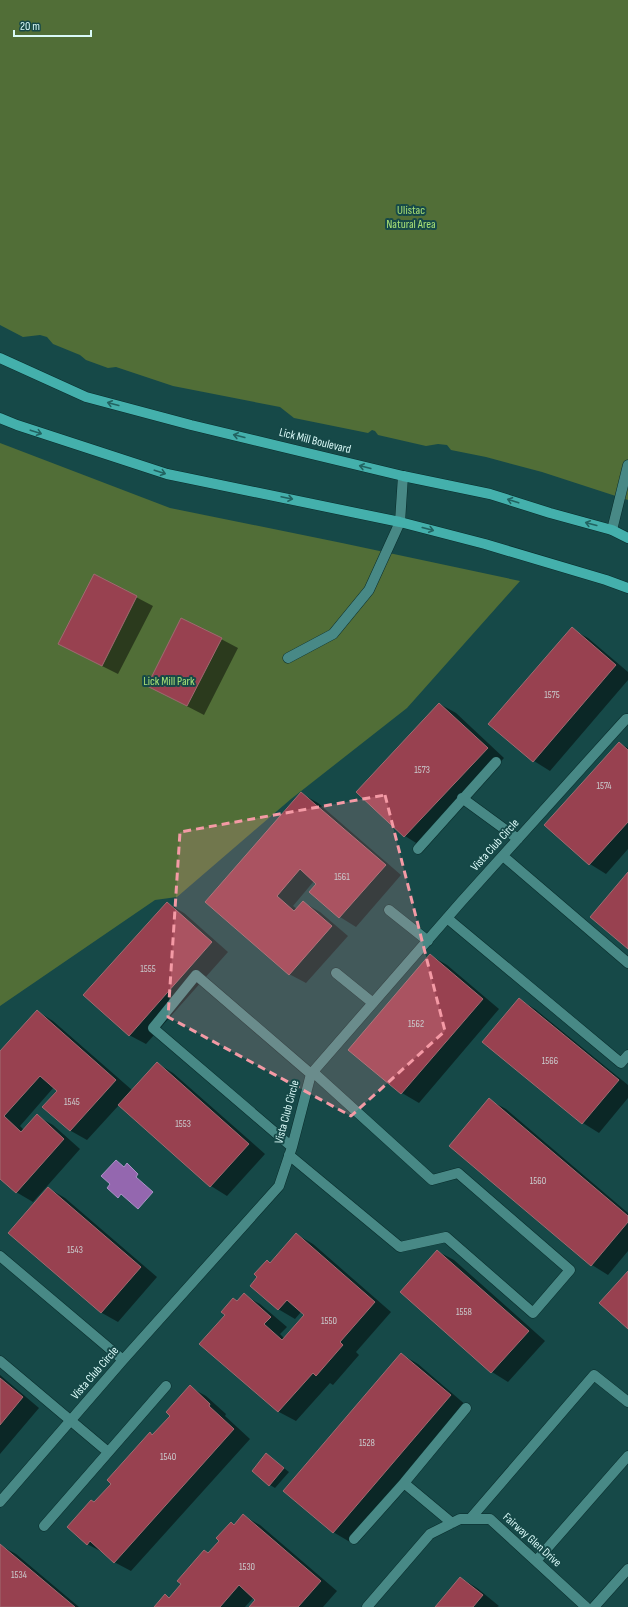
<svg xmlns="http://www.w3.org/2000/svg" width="628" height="1607" font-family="'Sofia Sans Condensed',sans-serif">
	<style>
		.green { fill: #516e37 }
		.water { fill: #9467af; stroke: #a993c5 }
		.shadow { fill: #0007 }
		.building { fill: #984150; stroke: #9f6b71 }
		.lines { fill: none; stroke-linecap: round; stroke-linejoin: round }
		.minor-casing { stroke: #092d2c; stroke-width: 11 }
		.major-casing { stroke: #092d2c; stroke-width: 11 }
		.minor { stroke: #488986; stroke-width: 10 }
		.major { stroke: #44b0ac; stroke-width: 10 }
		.oneway { stroke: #226361 }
		.marked { fill: #f49aa5; fill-opacity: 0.2; stroke: #f49aa5; stroke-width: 3; stroke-dasharray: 8 5; stroke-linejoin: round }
		.labels { text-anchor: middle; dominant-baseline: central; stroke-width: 4; stroke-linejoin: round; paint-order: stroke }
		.number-label { font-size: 10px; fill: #caccce }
		.park-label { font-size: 12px; fill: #a8e076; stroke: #164948 }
		.street-label { font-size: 12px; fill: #dafaf8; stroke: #164948 }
	</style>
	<rect width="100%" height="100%" fill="#164948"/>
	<path class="green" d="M0,0H628V500L542,472L486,457L451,450L447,445L438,444L426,446L378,435L375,431L372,430L368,433L294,418L280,407L173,386L116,367L108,368L86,360L80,355L53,344L47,337L40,335L23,337L0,325Z
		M0,443L170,508L342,543L520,581L407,708L291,799L177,897L155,900L0,1006Z"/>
	<path class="water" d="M116,1160L124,1167L127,1163L138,1174L136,1177L153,1192L138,1209L121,1194L118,1198L107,1188L110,1184L101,1176Z"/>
	<path class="shadow" d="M94,575L153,606L118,674L76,653Z
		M572,629L588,638L628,672V680L550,771L534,761L490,724Z
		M221,639L238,648L204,715L148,686Z
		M440,704L456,713L504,758L421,846L405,836L357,792Z
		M619,743L628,748V849L606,874L590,864Z
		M302,794L318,803L401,875L356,927L340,917L310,891L317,884L314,881L293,906L297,909L303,902L320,912L348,936L306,983L289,974L207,902Z
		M167,903L184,913L228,952L146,1044L129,1035Z
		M430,955L447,965L499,1009L419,1103L402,1093L350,1050Z
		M519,999L535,1009L628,1085V1098L599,1133L583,1123L483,1042Z
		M37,1011L53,1021L132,1090L157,1063L173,1073L265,1154L227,1196L211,1186L119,1105L87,1140L71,1131L44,1107L58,1091L54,1087L20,1126L24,1130L37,1116L53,1125L80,1149L33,1202L16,1192L0,1178V1053Z
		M489,1100L506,1109L628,1213V1251L608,1275L592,1265Z
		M48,1188L65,1198L157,1277L118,1322L102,1313L9,1233Z
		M296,1234L313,1244L391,1312L356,1352L359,1355L333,1385L330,1383L296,1421L279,1412L201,1343L244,1295L260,1304L287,1327L280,1334L285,1339L305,1315L301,1312L295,1319L278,1309L259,1276L267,1261L271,1263Z
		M437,1251L454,1260L545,1341L508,1382L492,1372L401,1292Z
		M401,1354L418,1364L467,1406L350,1542L333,1532L285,1491Z
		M0,1375L39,1408L0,1454Z
		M190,1387L206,1396L226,1414L225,1416L250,1439L131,1571L114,1562L104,1553L87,1544L95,1503L171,1416Z
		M267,1455L289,1472L275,1488L270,1485Z
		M244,1516L260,1525L337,1591L323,1607H250L257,1600L254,1597L245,1607H156L165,1596L170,1598L220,1541L231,1523L235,1525Z
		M0,1545L16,1554L79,1607H0Z
		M461,1578L477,1588L499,1606L497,1607H436Z"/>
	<path class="building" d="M94,574L137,596L102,666L58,644Z
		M181,618L222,638L187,706L147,686Z
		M572,627L616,665L533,762L488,724Z
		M439,703L488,748L404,837L356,792Z
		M619,742L628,750V822L589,865L544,825Z
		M301,792L386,865L339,918L309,892L316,884L300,869L277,896L294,911L303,901L332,926L289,975L205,902Z
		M628,872V949L590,917Z
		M167,902L212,942L129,1036L83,995Z
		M430,954L483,999L401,1094L348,1050Z
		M519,998L619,1080L582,1124L482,1042Z
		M37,1010L116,1080L70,1131L42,1107L57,1091L40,1076L4,1116L21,1132L37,1114L64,1139L16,1193L0,1179V1051Z
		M157,1062L249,1144L210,1187L118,1105Z
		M489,1098L628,1216V1222L591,1266L449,1146Z
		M48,1187L141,1267L101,1313L8,1233Z
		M296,1233L375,1302L340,1342L343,1345L316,1376L313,1373L278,1412L199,1344L225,1315L221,1312L233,1298L237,1301L244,1293L271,1317L264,1324L282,1340L304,1315L287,1300L278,1310L250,1286L257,1277L254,1274L267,1260L270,1263Z
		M437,1250L529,1331L491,1373L400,1292Z
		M628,1271V1329L599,1303Z
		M401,1353L451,1395L333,1533L283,1491Z
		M0,1378L23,1397L0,1425Z
		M190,1385L210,1404L209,1406L234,1429L114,1563L90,1541L87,1545L67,1527L91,1500L94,1502L111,1484L107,1480L150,1432L152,1435L170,1416L166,1412Z
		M266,1453L284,1468L269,1486L252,1471Z
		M243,1514L321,1581L298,1607H249L255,1600L239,1585L220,1607H154L165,1594L169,1598L181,1584L177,1581L204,1550L208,1553L219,1541L216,1538L231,1522L234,1525Z
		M0,1544L75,1607H0Z
		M460,1577L483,1595L473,1607H435Z"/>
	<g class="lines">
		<g class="minor-casing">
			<path id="minor" d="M612,530L628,465
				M288,658L333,634L369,590L400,522L403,476
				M462,798L518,839
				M418,849L496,762
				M503,856L628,963
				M389,910L428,941
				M447,918L621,1063L628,1055
				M336,973L373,1003
				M292,1147L153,1028L196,975L311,1074
				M289,1155L400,1247L446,1237L533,1313L570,1270L458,1173L432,1180L313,1072
				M0,1256L123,1360
				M0,1361L108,1452
				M404,1483L452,1523
				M0,1502L123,1360L279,1186L292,1147L311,1074L461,902L626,719H628
				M470,1519L594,1375L628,1402
				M44,1526L166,1386
				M354,1539L404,1483L466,1408
				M536,1561L628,1456
				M367,1607L430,1534L460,1519H490L586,1607
				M594,1607L628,1569"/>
		</g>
		<g class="major-casing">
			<path id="major" d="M0,358L86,397L191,425L403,476L490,494L550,513L612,530L628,538
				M0,418L17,425L167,474L400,522L485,544L606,580L628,588"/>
		</g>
		<use href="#minor" class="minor"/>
		<use href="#major" class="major"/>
	</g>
	<defs><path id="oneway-shaft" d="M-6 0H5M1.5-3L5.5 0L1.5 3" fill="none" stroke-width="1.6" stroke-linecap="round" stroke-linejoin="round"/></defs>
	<g class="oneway">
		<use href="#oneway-shaft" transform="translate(113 404) rotate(-165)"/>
		<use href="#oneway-shaft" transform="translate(36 432) rotate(18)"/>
		<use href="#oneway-shaft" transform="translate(239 436) rotate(-166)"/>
		<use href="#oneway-shaft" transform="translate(365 467) rotate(-166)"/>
		<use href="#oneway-shaft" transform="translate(160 472) rotate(18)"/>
		<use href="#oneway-shaft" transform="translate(287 498) rotate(12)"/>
		<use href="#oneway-shaft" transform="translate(513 501) rotate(-162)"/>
		<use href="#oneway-shaft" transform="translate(591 524) rotate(-165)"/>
		<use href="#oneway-shaft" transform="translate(428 529) rotate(15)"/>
	</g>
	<path class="marked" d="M385,795L445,1031L351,1116L168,1017L180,832Z"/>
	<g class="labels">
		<g class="number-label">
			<text x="552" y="695">1575</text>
			<text x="422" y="770">1573</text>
			<text x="604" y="786">1574</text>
			<text x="342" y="877">1561</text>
			<text x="148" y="969">1555</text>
			<text x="416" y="1024">1562</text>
			<text x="550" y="1061">1566</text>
			<text x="72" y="1102">1545</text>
			<text x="183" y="1124">1553</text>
			<text x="538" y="1181">1560</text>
			<text x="75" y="1250">1543</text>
			<text x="464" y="1312">1558</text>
			<text x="329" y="1321">1550</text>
			<text x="367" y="1443">1528</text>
			<text x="168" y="1457">1540</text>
			<text x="247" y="1567">1530</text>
			<text x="19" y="1575">1534</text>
		</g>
		<g class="park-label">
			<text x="411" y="210">Ulistac<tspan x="411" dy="14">Natural Area</tspan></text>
			<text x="169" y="681">Lick Mill Park</text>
		</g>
		<g class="street-label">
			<text transform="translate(315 441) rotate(14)">Lick Mill Boulevard</text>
			<text transform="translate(495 845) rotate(-48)">Vista Club Circle</text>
			<text transform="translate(287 1112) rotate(-75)">Vista Club Circle</text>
			<text transform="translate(95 1373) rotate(-49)">Vista Club Circle</text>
			<text transform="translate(532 1540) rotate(42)">Fairway Glen Drive</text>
		</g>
	</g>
	<path d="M14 30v6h77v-6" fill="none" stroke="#dafaf8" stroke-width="2"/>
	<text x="20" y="30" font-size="12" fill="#dafaf8" stroke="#164948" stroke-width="3" paint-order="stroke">20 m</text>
</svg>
